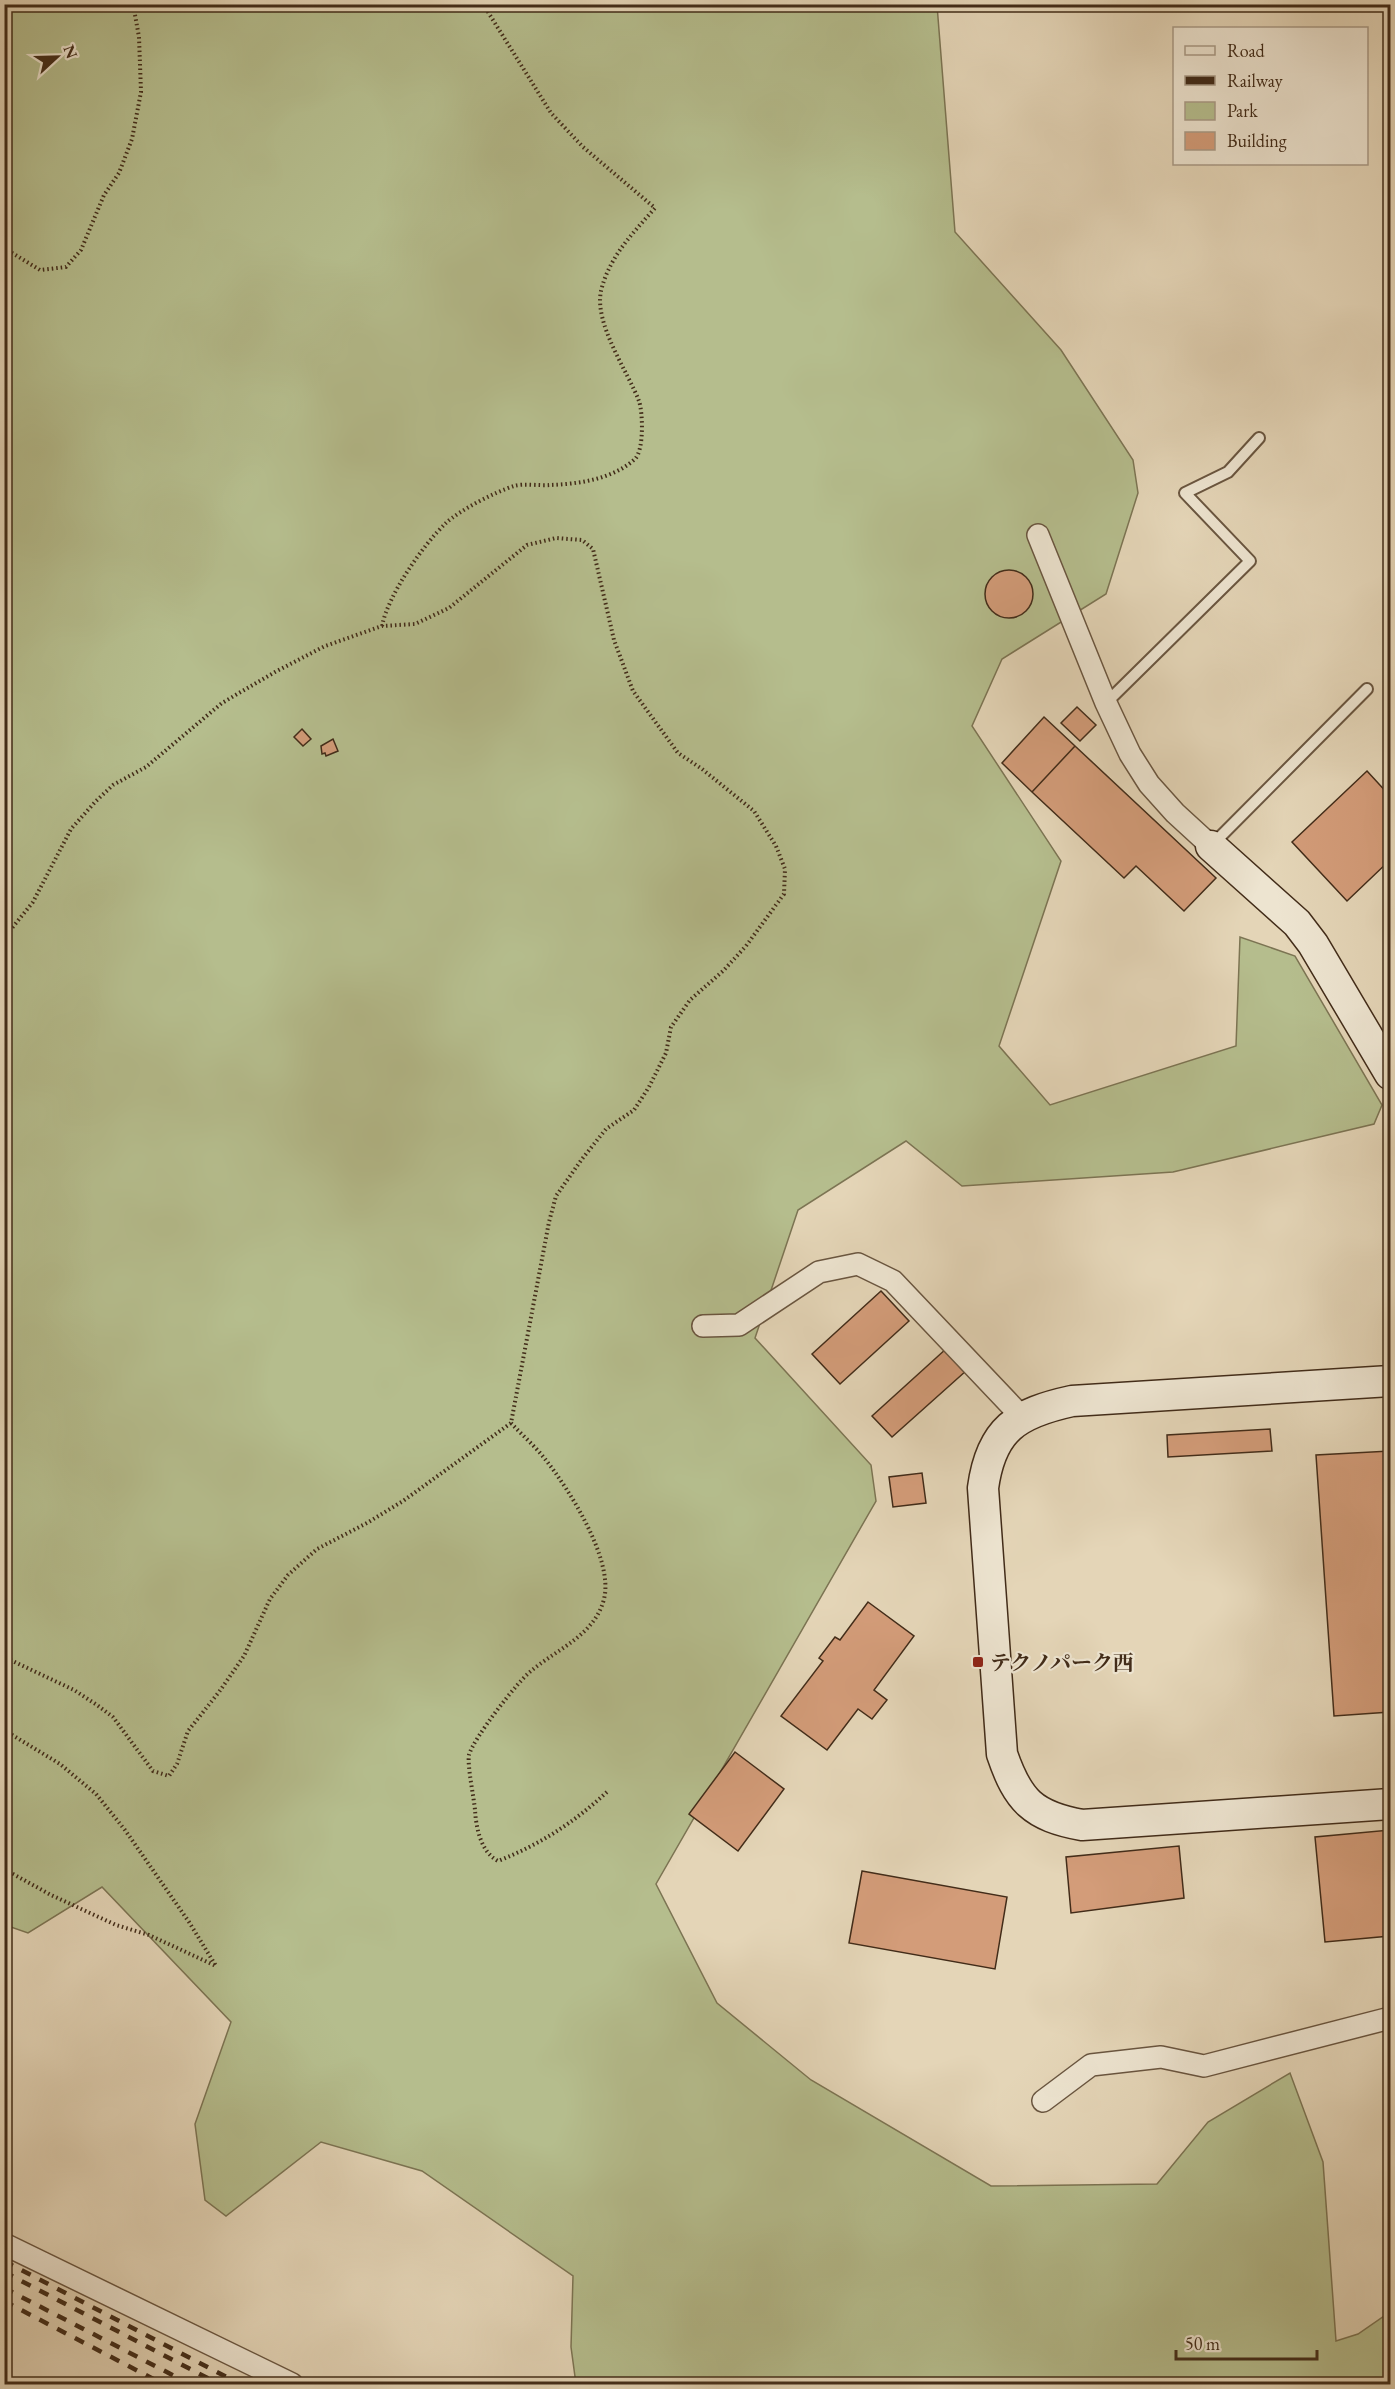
<svg xmlns="http://www.w3.org/2000/svg" width="1395" height="2389" font-family="'EB Garamond','Noto Serif JP',serif">
	<style>
		.green { fill: #b5bd8d; stroke: #7c7453; stroke-width: 1.5 }
		.building { fill: #d39c79; stroke: #422c19; stroke-width: 1.5 }
		.lines { fill: none; stroke-linecap: round; stroke-linejoin: round }
		.lane-casing { stroke: #6a5640; stroke-width: 14 }
		.street-casing { stroke: #6a5640; stroke-width: 24 }
		.secondary-casing { stroke: #422c19; stroke-width: 33 }
		.path { stroke: #422c19; stroke-width: 4; stroke-dasharray: 1.5 3; stroke-linecap: butt }
		.lane { stroke: #ede4d0; stroke-width: 10 }
		.street { stroke: #ede4d0; stroke-width: 21 }
		.secondary { stroke: #ede4d0; stroke-width: 30 }
		.rail { stroke: #422c19; stroke-width: 4.5; stroke-dasharray: 10 10; stroke-linecap: butt }
		.poi-dot { fill: #8f2418; stroke: #ede4d0; stroke-width: 2 }
		.labels { text-anchor: middle; dominant-baseline: central; stroke-width: 4.5; stroke-linejoin: round; paint-order: stroke }
		.poi-label { font-size: 21px; font-weight: bold; fill: #422c19; stroke: #ede4d0; text-anchor: start }
	</style>
	<rect width="100%" height="100%" fill="#e4d5b7"/>
	<filter id="stains"><feTurbulence type="fractalNoise" baseFrequency=".00333" numOctaves="4"/><feColorMatrix values="0 0 0 0 .2 0 0 0 0 .09 0 0 0 0 .02 0 0 0 .5 -.17"/></filter>
	<radialGradient id="worn" r=".72"><stop offset=".6" stop-color="#630" stop-opacity="0"/><stop offset="1" stop-color="#630" stop-opacity=".3"/></radialGradient>
	<path class="green" d="M5,5H937L955,232L1061,350L1133,460L1138,493L1106,594L1002,659L972,726L1061,861L999,1046L1050,1105L1236,1046L1240,937L1295,956L1382,1105L1374,1124L1173,1172L962,1186L906,1141L798,1210L755,1338L871,1465L876,1501L656,1884L717,2003L811,2080L991,2186L1157,2184L1208,2122L1290,2073L1323,2162L1336,2341L1358,2334L1390,2312V2384H576L571,2347L573,2276L422,2171L321,2142L226,2216L205,2200L195,2124L231,2022L102,1887L28,1933L5,1925Z"/>
	<path class="building" d="M985 594a24 24 0 1 1 48 0a24 24 0 1 1-48 0Z
		M1077,707L1096,725L1080,741L1061,723Z
		M1044,717L1075,746L1032,792L1002,763Z
		M302,729L311,739L303,746L294,737Z
		M333,739L338,751L326,756L325,753L322,754L321,746Z
		M1075,746L1216,878L1184,911L1136,866L1124,878L1032,792Z
		M1367,771L1390,796V860L1347,901L1292,842Z
		M881,1291L909,1321L840,1384L812,1354Z
		M947,1348L967,1370L892,1437L872,1416Z
		M1270,1429L1272,1451L1168,1457L1167,1435Z
		M1390,1451V1712L1334,1716L1316,1455Z
		M922,1473L926,1503L893,1507L889,1477Z
		M868,1602L914,1636L874,1690L887,1700L872,1719L858,1709L827,1750L781,1716L823,1661L819,1658L835,1637L840,1640Z
		M735,1752L784,1789L738,1851L689,1814Z
		M1390,1830V1936L1325,1942L1315,1837Z
		M1179,1846L1184,1898L1071,1913L1066,1857Z
		M862,1871L1007,1897L995,1969L849,1943Z"/>
	<g class="lines">
		<g class="lane-casing">
			<path id="lane" d="M1106,703L1250,561L1185,493L1228,472L1259,438
				M1213,844L1367,689"/>
		</g>
		<g class="street-casing">
			<path id="street" d="M1038,535L1106,703L1130,754L1149,784L1175,813L1211,846
				M703,1326L739,1325L819,1272L858,1264L893,1281L1022,1417
				M1043,2101L1091,2065L1161,2057L1204,2066L1390,2018
				M4,2244L292,2384"/>
		</g>
		<g class="secondary-casing">
			<path id="secondary" d="M1211,846L1297,923L1313,944L1390,1074
				M1390,1381L1072,1401C1017,1413 991,1429 983,1488L1002,1754C1018,1801 1033,1816 1082,1825L1390,1804"/>
		</g>
		<path class="path" d="M4,248L40,270L66,267L81,250L104,195L119,173L132,139L141,92L139,37L133,4
			M382,626C388,595 423,545 446,523C460,510 495,492 514,486C524,483 539,486 550,485C579,484 613,479 635,459C644,450 643,413 639,401C628,372 594,324 601,291C609,257 633,233 655,208L583,147L551,113L483,4
			M4,938L33,902L71,829L96,801L113,785L146,767L222,703L275,672L325,646L382,626L415,624L449,608L527,545L556,538L582,540L593,549L614,640L633,691L678,753L702,769L754,811L776,846L785,869L784,894L746,946L723,971L690,1000L671,1027L666,1053L649,1087L634,1110L606,1129L582,1159L556,1196L549,1222L511,1423L403,1501L367,1523L317,1549L288,1575L270,1599L244,1656L219,1692L188,1731L177,1764L169,1776L153,1771L113,1717L97,1705L74,1690L4,1657
			M511,1423C522,1435 535,1446 545,1459C569,1489 614,1560 604,1599C595,1635 557,1649 531,1671C518,1681 473,1739 469,1755C467,1765 474,1798 475,1810C476,1828 481,1852 498,1861C541,1844 575,1822 609,1790
			M4,1730L60,1764L96,1794L125,1830L189,1922L216,1966L149,1935L116,1925L51,1895L4,1869"/>
		<use href="#lane" class="lane"/>
		<use href="#street" class="street"/>
		<use href="#secondary" class="secondary"/>
		<path class="rail" d="M4,2261L240,2384
			M4,2272L219,2384
			M4,2288L190,2384
			M4,2301L163,2384"/>
	</g>
	<rect class="poi-dot" x="972" y="1656" width="12" height="12" rx="3"/>
	<g class="labels">
		<g class="poi-label">
			<text x="990" y="1662">テクノパーク西</text>
		</g>
	</g>
	<rect width="1395" height="2389" fill="none" stroke="#e4d5b7" stroke-width="24"/>
	<rect x="6" y="6" width="1383" height="2377" fill="none" stroke="#422c19" stroke-width="3"/>
	<rect x="12" y="12" width="1371" height="2365" fill="none" stroke="#422c19" stroke-width="1.5"/>
	<rect x="1173" y="27" width="195" height="138" fill="#ede4d0" stroke="#a99a87" stroke-width="1.5"/>
	<rect x="1185" y="46" width="30" height="9" fill="#ede4d0" stroke="#a99a87" stroke-width="1.5"/>
	<text x="1227" y="57" font-size="18" fill="#422c19">Road</text>
	<rect x="1185" y="76" width="30" height="9" fill="#422c19" stroke="#a99a87" stroke-width="1.5"/>
	<text x="1227" y="87" font-size="18" fill="#422c19">Railway</text>
	<rect x="1185" y="102" width="30" height="18" fill="#b5bd8d" stroke="#a99a87" stroke-width="1.5"/>
	<text x="1227" y="117" font-size="18" fill="#422c19">Park</text>
	<rect x="1185" y="132" width="30" height="18" fill="#d39c79" stroke="#a99a87" stroke-width="1.5"/>
	<text x="1227" y="147" font-size="18" fill="#422c19">Building</text>
	<g transform="translate(57 57) rotate(68)" stroke="#ede4d0" stroke-width="4.5" paint-order="stroke">
	<path d="M0-4.5L10 22L0 15L-10 22Z" fill="#422c19"/>
	<text y="-9" font-size="16" font-weight="bold" text-anchor="middle" fill="#422c19">N</text>
	</g>
	<path d="M1176 2350v9h141v-9" fill="none" stroke="#422c19" stroke-width="3"/>
	<text x="1185" y="2350" font-size="18" fill="#422c19" stroke="#ede4d0" stroke-width="4.5" paint-order="stroke">50 m</text>
	<rect width="100%" height="100%" filter="url(#stains)"/>
	<rect width="100%" height="100%" fill="url(#worn)"/>
</svg>
